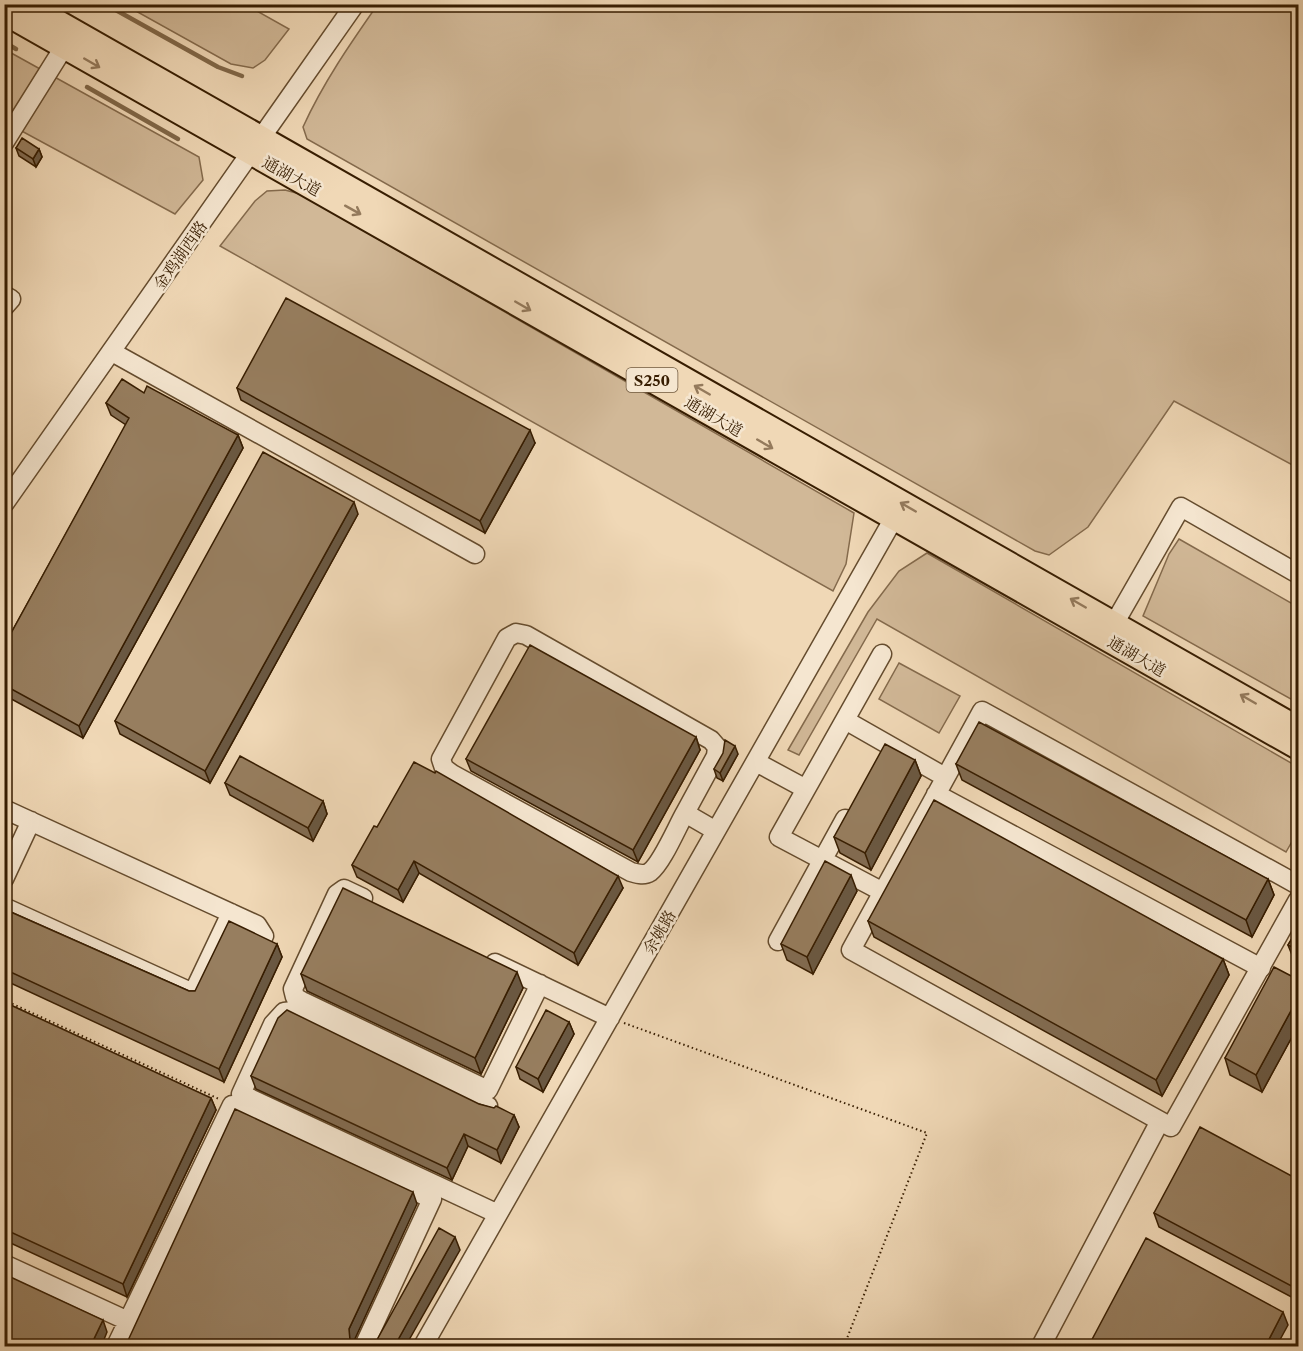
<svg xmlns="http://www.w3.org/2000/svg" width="1303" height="1351" font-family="'Libre Caslon Text','Noto Serif SC',serif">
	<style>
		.green { fill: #d1b897; stroke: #846a4c; stroke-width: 1.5 }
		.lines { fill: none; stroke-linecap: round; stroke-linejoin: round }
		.stream { stroke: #806748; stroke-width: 4.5 }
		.minor-casing { stroke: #654c2e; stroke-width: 21 }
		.major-casing { stroke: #371d01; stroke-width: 26 }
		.path { stroke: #371d01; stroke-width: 2; stroke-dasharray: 1.5 3; stroke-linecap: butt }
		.minor { stroke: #f5e6d0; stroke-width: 18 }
		.major { stroke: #f0d8b6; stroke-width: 22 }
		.wall { fill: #826c52; stroke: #371d01; stroke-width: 1.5 }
		.shaded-wall { fill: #6a5842; stroke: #371d01; stroke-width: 1.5 }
		.building { fill: #977e5f; stroke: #371d01; stroke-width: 1.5 }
		.oneway { stroke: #947a5c }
		.labels { text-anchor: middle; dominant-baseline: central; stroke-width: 5; stroke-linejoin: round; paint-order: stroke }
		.shield { fill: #f5e6d0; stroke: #70593f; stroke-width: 1.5 }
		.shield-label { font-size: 15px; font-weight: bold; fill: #371d01 }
		.street-label { font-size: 16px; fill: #371d01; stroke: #f5e6d0 }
	</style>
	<rect width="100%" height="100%" fill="#f0d8b6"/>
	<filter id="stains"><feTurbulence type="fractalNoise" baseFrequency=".00333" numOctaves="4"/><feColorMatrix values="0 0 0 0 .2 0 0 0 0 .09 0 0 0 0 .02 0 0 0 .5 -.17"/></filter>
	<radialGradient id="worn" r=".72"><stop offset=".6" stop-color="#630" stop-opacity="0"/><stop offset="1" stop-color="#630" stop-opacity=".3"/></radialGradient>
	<path class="green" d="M378,4L1298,5V468L1174,401L1088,527L1049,555L1035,551L307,139L303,127C323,83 350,44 378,4Z
		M125,5H246L289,29L265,60L253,68L231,64Z
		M4,49L199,157L203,180L175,214L5,122Z
		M285,190L300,194L854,513L846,564L833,591L220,246L255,201L267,191Z
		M1179,539L1298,607V703L1143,616L1169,554Z
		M927,553L1298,767V831L1286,852L877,619L799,755L788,750L868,612L899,571Z
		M899,663L960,696L939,733L879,699Z"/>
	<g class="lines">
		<path class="stream" d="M105,4L218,67L242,76
			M4,42L16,49
			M87,87L178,139"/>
		<g class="minor-casing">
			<path id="minor" d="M4,143L64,47
				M4,295L11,299L4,307
				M112,352L475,554
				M4,504L355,4
				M1114,624L1181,507L1298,574
				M882,654L779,837L883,892
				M845,720L945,777
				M756,762L806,789
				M936,794L1261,968
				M4,809L257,925L264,936
				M685,813C677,827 662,863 650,872C644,876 638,874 631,872L452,774L444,768L441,759L507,638L516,633L526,635L711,740L717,747L716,756L685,813L716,831
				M4,879L31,821
				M1298,885L982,711L851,950L1171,1127L1298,900
				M363,898L344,889L337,894L293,989L295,997L302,1001L488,1090L540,984
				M4,907L193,993L231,913
				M778,941L845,819
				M495,963L610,1018
				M488,1106L293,1011L284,1012L273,1024L241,1094L498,1214
				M4,1264L128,1321
				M116,1346L232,1105L432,1199L364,1346
				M423,1346L894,518
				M1041,1346L1160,1121"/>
		</g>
		<g class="major-casing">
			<path id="major" d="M27,4L1298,728
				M4,13L1298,748"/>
		</g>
		<path class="path" d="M4,1000L219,1099
			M624,1023L927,1133L844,1346"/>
		<use href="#minor" class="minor"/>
		<use href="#major" class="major"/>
	</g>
	<path class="wall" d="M16,148L39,149L42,157L36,167L19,156Z
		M237,388L535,443L485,533L241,400Z
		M144,393L238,435L243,448L83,738L4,695V646L126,425L111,415L106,403Z
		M358,514L210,783L120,734L115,721Z
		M696,737L700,750L638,862L471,771L466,759Z
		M738,754L723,781L717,778L714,769Z
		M915,760L921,776L871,870L840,853L834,837Z
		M956,764L1268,879L1274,895L1252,937L962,780Z
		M225,783L323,801L327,814L313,841L230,795Z
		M377,827L623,888L578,965L419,873L403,902L357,877L352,865Z
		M857,891L813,974L787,960L781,944Z
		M4,909L189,991H195L277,944L282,957L224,1082L4,980Z
		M868,921L1223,959L1229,975L1162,1096L874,937Z
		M1299,927V963L1294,960L1288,945Z
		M301,974L523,988L481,1074L307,991Z
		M1299,980V1024L1262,1092L1230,1075L1225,1058Z
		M4,1002L211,1098L216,1110L127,1297L4,1240Z
		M569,1022L574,1034L543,1092L520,1079L516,1067Z
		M251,1076L479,1104L514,1115L519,1127L501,1163L468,1146L452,1180L256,1089Z
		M1299,1180V1301L1159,1227L1154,1213Z"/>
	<path class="shaded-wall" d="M39,149L42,157L36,167L33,159Z
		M530,430L535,443L485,533L480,521Z
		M238,435L243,448L83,738L79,726Z
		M354,502L358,514L210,783L205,771Z
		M696,737L700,750L638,862L633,850Z
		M735,746L738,754L723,781L720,773Z
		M915,760L921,776L871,870L865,853Z
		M323,801L327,814L313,841L308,828Z
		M414,861L419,873L403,902L398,890Z
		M851,875L857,891L813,974L807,957Z
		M618,876L623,888L578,965L574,953Z
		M1268,879L1274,895L1252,937L1246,920Z
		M277,944L282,957L224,1082L219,1069Z
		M1223,959L1229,975L1162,1096L1156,1080Z
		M517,972L523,988L481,1074L475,1058Z
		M1299,996V1024L1262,1092L1256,1075Z
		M569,1022L574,1034L543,1092L538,1079Z
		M211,1098L216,1110L127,1297L123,1284Z
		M514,1115L519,1127L501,1163L497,1150Z
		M464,1134L468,1146L452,1180L447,1168Z
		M413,1192L417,1204L354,1341V1347H347L349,1329Z
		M455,1237L460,1250L405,1347H394Z
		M1283,1312L1288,1325L1276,1347H1265Z
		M103,1320L107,1332L101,1347H90Z"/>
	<path class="building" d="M22,138L39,149L33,159L16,148Z
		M286,298L530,430L480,521L237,388Z
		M122,379L144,393L147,386L238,435L79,726L4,685V646L129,418L106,403Z
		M263,452L354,502L205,771L115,721Z
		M530,645L696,737L633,850L466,759Z
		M979,722L1268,879L1246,920L956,764Z
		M725,740L735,746L720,773L714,769L723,753Z
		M885,744L915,760L865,853L834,837Z
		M240,756L323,801L308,828L225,783Z
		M414,762L435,773L436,771L618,876L574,953L414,861L398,890L352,865L374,826L377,827Z
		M934,800L1223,959L1156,1080L868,921Z
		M825,861L851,875L807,957L781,944Z
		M343,888L517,972L475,1058L301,974Z
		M4,909L189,991H195L229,921L277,944L219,1069L4,969Z
		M1299,927V951L1288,945Z
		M1274,967L1299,980V996L1256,1075L1225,1058Z
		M4,1002L211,1098L123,1284L4,1229Z
		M287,1010L479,1104L494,1108L496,1106L514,1115L497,1150L464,1134L447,1168L251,1076L278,1018Z
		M546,1010L569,1022L538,1079L516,1067Z
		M235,1109L413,1192L349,1329L350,1340L347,1347H125Z
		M1200,1127L1299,1180V1290L1154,1213Z
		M439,1228L455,1237L394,1347H373Z
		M1146,1238L1283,1312L1265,1347H1088Z
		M4,1274L103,1320L90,1347H4Z"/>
	<defs><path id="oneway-shaft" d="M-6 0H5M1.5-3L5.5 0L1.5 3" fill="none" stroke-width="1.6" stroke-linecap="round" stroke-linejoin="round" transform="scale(1.5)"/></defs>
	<g class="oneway">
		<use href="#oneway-shaft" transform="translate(92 63) rotate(30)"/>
		<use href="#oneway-shaft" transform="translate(353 210) rotate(29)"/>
		<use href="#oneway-shaft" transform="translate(523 306) rotate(30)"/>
		<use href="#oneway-shaft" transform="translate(702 390) rotate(-150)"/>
		<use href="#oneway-shaft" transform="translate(765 444) rotate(30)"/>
		<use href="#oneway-shaft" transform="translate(908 507) rotate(-150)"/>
		<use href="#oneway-shaft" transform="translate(1078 603) rotate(-150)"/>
		<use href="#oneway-shaft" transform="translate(1248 699) rotate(-150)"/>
	</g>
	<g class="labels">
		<rect class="shield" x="626.5" y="368" width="51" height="24" rx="4.5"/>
		<g class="shield-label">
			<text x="652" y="380">S250</text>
		</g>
		<g class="street-label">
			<text transform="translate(292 176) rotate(29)">通湖大道</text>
			<text transform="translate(180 255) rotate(-55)">金鸡湖西路</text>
			<text transform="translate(714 416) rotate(30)">通湖大道</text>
			<text transform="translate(1137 656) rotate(30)">通湖大道</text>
			<text transform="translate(659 932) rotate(-60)">余姚路</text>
		</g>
	</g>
	<rect width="1303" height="1351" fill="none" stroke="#f0d8b6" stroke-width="24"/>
	<rect x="6" y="6" width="1291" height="1339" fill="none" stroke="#371d01" stroke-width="3"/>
	<rect x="12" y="12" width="1279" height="1327" fill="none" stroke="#371d01" stroke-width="1.5"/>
	<rect width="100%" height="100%" filter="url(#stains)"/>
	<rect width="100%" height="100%" fill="url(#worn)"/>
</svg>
